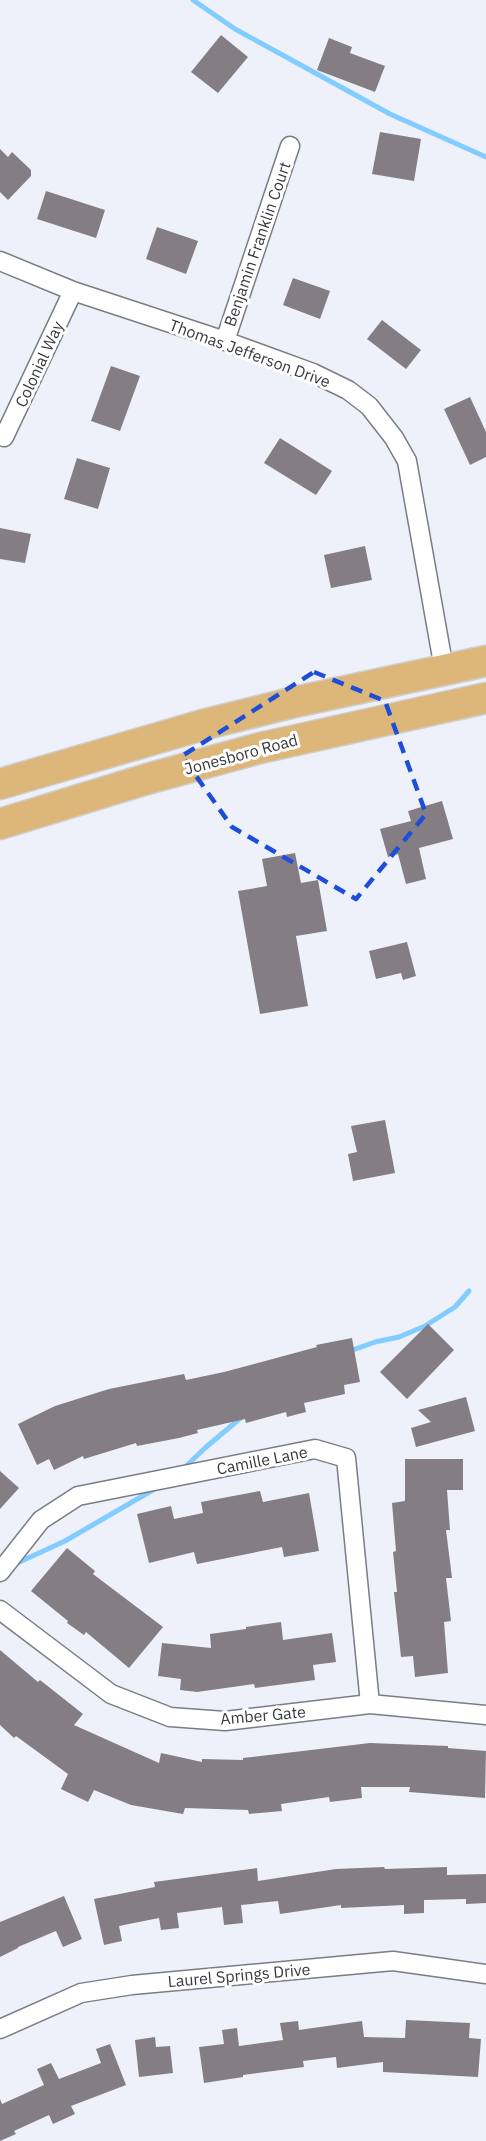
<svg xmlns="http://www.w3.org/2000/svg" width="486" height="2141" font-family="'IBM Plex Sans',sans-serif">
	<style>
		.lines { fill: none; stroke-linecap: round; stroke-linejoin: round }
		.stream { stroke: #82ccff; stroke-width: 5 }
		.building { fill: #847e84 }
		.minor-casing { stroke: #7a7d85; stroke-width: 21 }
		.primary-casing { stroke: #cfcfd0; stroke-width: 33 }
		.minor { stroke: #fff; stroke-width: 18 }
		.primary { stroke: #ddb77a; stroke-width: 30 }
		.marked { fill: none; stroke: #1d4ed8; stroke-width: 4.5; stroke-dasharray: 12 8; stroke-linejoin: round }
		.labels { text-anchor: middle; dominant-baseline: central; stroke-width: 6; stroke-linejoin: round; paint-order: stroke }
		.street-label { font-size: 16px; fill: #38393c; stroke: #fff }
	</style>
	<rect width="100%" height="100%" fill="#eef1fa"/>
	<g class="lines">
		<path class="stream" d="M193,0L235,29L390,114L486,157
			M350,1351L375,1342L399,1337L425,1326L455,1307L469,1291
			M182,1470L205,1448L243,1416
			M13,1565L65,1541L158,1487"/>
	</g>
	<path class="building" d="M221,35L248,57L218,93L191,72Z
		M329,38L352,47L350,53L385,66L375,92L317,70Z
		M380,132L421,139L414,181L372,174Z
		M0,149L8,157L12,152L31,170V176L8,200L0,192Z
		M46,191L105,210L96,238L37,219Z
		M157,227L198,241L186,274L146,259Z
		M293,278L330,291L320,319L283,305Z
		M382,320L421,350L406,369L367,339Z
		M111,366L140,376L120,431L91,421Z
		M470,397L486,432V457L470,465L444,409Z
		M280,438L332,471L316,495L264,463Z
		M77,458L110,468L98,509L64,499Z
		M0,528L31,534L25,563L0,559Z
		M365,546L372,580L331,588L324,555Z
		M442,801L453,839L419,848L426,879L406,884L398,854L388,857L380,829L411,821L408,811Z
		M295,853L301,883L318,880L327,931L296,936L308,1006L260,1014L238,891L267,886L262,859Z
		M407,942L416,976L403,980L401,973L376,979L369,951Z
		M385,1120L395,1173L353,1181L348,1154L357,1152L351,1126Z
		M428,1324L454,1350L407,1399L380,1372Z
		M352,1338L360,1382L344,1385L345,1394L304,1403L306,1412L287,1417L286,1412L246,1423L245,1419L197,1430L198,1433L179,1438L137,1446L136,1443L84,1459L83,1456L54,1470L49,1459L37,1465L18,1424L55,1406L109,1389L184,1374L186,1380L224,1372L317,1347L316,1345Z
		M466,1397L475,1431L416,1447L411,1428L431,1422L418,1410Z
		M405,1459H463V1490H447L450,1530H446L452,1578H446L451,1621L444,1622L448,1673L415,1677L413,1656L401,1657L394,1592H397L393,1552L396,1551L392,1503L405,1501Z
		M0,1471L19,1488L0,1509Z
		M260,1491L263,1502L309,1493L319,1551L284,1557L282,1547L197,1564L194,1552L149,1563L137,1514L171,1506L174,1519L203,1513L201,1502Z
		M67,1548L95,1571L93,1574L163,1627L129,1668L86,1632L84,1635L67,1623L68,1621L31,1591Z
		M281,1622L283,1640L332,1633L336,1662L313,1665L315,1680L255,1688L254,1684L197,1692L180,1690L181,1679L158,1676L162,1643L211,1648L210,1634L246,1629V1627Z
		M0,1650L38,1682L40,1680L83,1714L74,1725L159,1763L161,1753L202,1762V1759L243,1760V1758L370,1743L448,1746V1748L486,1751L485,1798L409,1792L410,1787H361L362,1798L330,1802L329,1797L281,1804L282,1811L249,1814L248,1810L185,1808L183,1814L131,1805L94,1790L88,1802L61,1789L68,1774L16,1736L14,1738L0,1725Z
		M384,1867L385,1869L447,1867V1875L486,1874V1903L466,1904V1899L424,1900V1913L404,1914V1905L341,1908V1905L280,1914L278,1901L241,1905L243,1923L224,1925L222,1907L177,1913L179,1928L161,1930L159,1918L119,1926L122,1941L104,1945L94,1899L155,1887L154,1882L257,1868L258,1881L336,1869Z
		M64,1896L82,1939L63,1947L56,1931L18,1947V1948L0,1957V1922Z
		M406,2020L470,2023L469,2038L481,2039L478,2077L383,2072V2062L337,2068L336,2057L303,2061L304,2067L243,2075V2077L204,2083L199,2047L224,2044L222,2030L237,2028L239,2046L283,2040L280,2023L298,2021L299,2030L362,2021L364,2037L405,2038Z
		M155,2037L156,2047L170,2046L173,2073L139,2077L135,2040Z
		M110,2044L126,2085L71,2106L75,2114L53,2124L49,2115L14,2131L16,2134L0,2141V2099L2,2104L44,2085L37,2069L51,2063L59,2079L101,2063L96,2049Z"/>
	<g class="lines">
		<g class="minor-casing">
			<path id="minor" d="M0,261L73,291L225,341L313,373L348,390L369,406L394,438L407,461L444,669
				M225,341L290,146
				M4,437L73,291
				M0,1572L41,1520L78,1496L315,1449L346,1458L370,1704
				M0,1610L111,1694L170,1717L225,1721L370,1704L486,1715
				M0,2029L81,1993L132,1985L393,1961L486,1974"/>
		</g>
		<g class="primary-casing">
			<path id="primary" d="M0,784L206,724L295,702L486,661
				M0,824L147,779L260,748L486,698"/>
		</g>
		<use href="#minor" class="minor"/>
		<use href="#primary" class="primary"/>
	</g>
	<path class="marked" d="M314,672L385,701L426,814L356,899L232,827L182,756Z"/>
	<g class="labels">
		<g class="street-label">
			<text transform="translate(257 244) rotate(-71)">Benjamin Franklin Court</text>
			<text transform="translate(250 353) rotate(20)">Thomas Jefferson Drive</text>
			<text transform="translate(39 364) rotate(-65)">Colonial Way</text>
			<text transform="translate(241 754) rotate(-15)">Jonesboro Road</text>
			<text transform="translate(262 1460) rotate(-11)">Camille Lane</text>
			<text transform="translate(263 1715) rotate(-5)">Amber Gate</text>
			<text transform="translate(239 1975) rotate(-5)">Laurel Springs Drive</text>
		</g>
	</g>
</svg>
